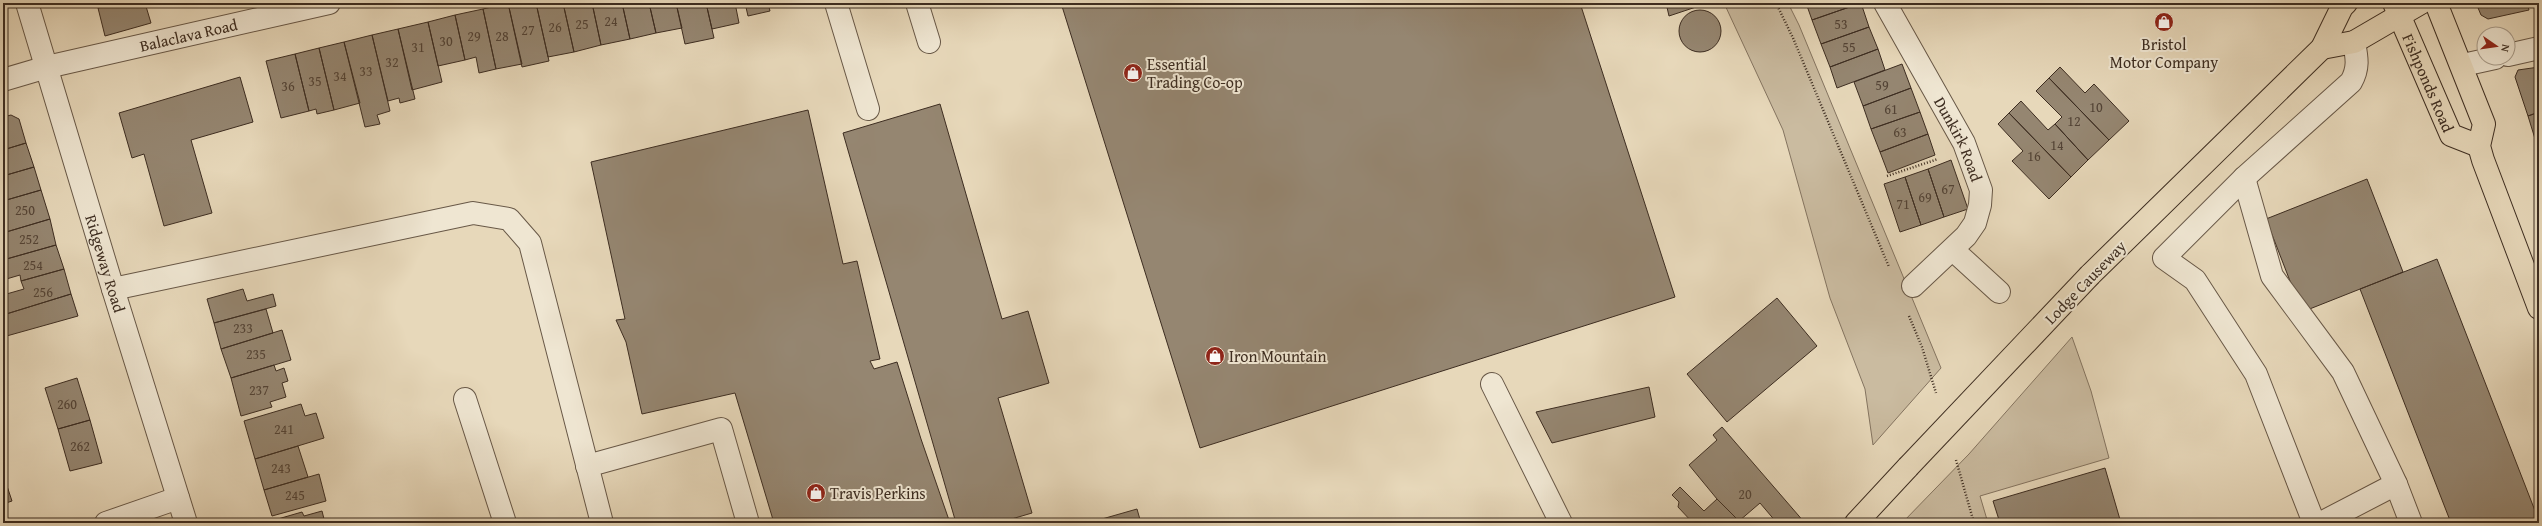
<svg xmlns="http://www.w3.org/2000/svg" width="2542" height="526" font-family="'Gentium Book Plus',serif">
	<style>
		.green { fill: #cabba0; stroke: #847460 }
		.building { fill: #958671; stroke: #3d2d21 }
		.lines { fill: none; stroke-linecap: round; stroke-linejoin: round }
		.minor-casing { stroke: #685847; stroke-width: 24 }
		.major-casing { stroke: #3d2d21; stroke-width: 24 }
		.path { stroke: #3d2d21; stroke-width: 2.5; stroke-dasharray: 1 2; stroke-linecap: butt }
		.minor { stroke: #efe6d2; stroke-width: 22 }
		.major { stroke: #e7d8ba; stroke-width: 22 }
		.major-bridge-casing { stroke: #3d2d21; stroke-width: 24; stroke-linecap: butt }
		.major-bridge { stroke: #e7d8ba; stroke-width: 22 }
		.labels { text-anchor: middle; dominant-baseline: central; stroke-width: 4; stroke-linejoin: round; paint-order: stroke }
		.number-label { font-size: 14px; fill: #534335 }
		.street-label { font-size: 16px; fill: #3d2d21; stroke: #efe6d2 }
		.poi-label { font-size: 16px; fill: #3d2d21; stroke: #efe6d2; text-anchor: start }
	</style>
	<rect width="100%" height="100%" fill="#e7d8ba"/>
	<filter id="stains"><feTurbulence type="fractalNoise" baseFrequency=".005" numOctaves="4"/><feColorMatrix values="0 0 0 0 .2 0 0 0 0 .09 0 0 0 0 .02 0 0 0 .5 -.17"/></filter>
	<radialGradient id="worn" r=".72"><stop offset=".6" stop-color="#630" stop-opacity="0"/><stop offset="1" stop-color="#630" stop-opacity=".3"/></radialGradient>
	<path class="green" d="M1724,3H1788L1799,25L1941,368L1873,445L1865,389L1830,298L1783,130Z
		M2072,337L2091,391L2109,458L1980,496L1988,523H1902L1969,454Z"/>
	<path class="building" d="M96,3H116L98,8Z
		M116,3H145L151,23L105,36L98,8Z
		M508,3H536L549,61L522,67Z
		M508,3L522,64L496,69L483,9Z
		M536,3H563L574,52L548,57Z
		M563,3H592L601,45L574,52Z
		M592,3H622L630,39L601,45Z
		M622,3H649L656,33L630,39Z
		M649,3H676L682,28L656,33Z
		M676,3H706L714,38L685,44Z
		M706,3H735L739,23L712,29Z
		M745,3H768L770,11L748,16Z
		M1061,3H1580L1675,297L1200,448Z
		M1666,3H1704L1705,4L1669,16Z
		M1806,3H1861L1812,20Z
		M1861,3L1869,27L1821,44L1812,20Z
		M2476,3H2527L2529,10L2488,19L2481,15Z
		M483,9L496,69L479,73L476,57L465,60L455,15Z
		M1679 31a21 21 0 1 1 42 0a21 21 0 1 1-42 0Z
		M455,15L465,60L438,66L428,22Z
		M428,22L442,82L412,90L398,29Z
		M1869,27L1878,49L1830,67L1821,44Z
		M398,29L415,99L400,103L399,98L388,101L372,35Z
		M372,35L390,111L377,115L380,124L365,127L344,42Z
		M344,42L360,103L334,110L319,48Z
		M319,48L334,110L317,114L316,109L309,111L295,54Z
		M1878,49L1885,70L1837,88L1830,67Z
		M295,54L309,111L281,118L266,61Z
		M1902,64L1911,88L1863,106L1854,82Z
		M2060,67L2085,93L2094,84L2129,121L2109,140L2049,78Z
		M2539,67V112L2528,116L2515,77L2518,70Z
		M240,77L253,122L191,140L212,213L164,226L144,154L132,158L119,113Z
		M2049,78L2109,140L2088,160L2055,124L2062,117L2036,91Z
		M1911,88L1920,112L1871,129L1863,106Z
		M2021,101L2048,130L2055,124L2088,160L2071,177L2009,113Z
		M940,104L1002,319L1028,311L1049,383L998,398L1032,513L998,523H956L843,133Z
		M808,110L843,264L857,261L863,287L880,359L870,361L874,369L897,362L921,439L950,523H774L735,393L642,414L626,342L616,320L625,319L591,162Z
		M1920,112L1928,134L1880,152L1871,129Z
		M2539,112V141L2536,142L2528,116Z
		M2009,113L2071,177L2049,199L2012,161L2023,151L1998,124Z
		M11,115L19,119L26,143L3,150V117Z
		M1928,134L1935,155L1888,173L1880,152Z
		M26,143L34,167L3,176V150Z
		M1951,160L1968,209L1944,217L1928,169Z
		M34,167L41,190L3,201V176Z
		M1928,169L1944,217L1921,225L1905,177Z
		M1905,177L1921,225L1900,232L1884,184Z
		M2367,179L2403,272L2302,312L2266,219Z
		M41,190L50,219L6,232L3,223V201Z
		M50,219L56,245L3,260V233Z
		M56,245L64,269L21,281L20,275L3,280V260Z
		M2437,259L2539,521V523H2451L2360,289Z
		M64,269L71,294L3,315V295L24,289L21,281Z
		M243,289L247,301L273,294L276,306L214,323L207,299Z
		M71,294L78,316L3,337V315Z
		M1777,298L1817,346L1727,422L1687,374Z
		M266,309L273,333L221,349L214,323Z
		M282,330L291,360L231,378L221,349Z
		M274,365L276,371L284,368L288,381L282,383L286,397L270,402L272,407L241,416L231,378Z
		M77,378L90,420L58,429L45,388Z
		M1649,387L1655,417L1552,443L1536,412Z
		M301,404L305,416L316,413L324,438L255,459L244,421Z
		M90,420L102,463L70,471L58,429Z
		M1722,427L1805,523H1777L1760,503L1739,521L1717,499L1689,465L1717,440L1713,435Z
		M298,446L308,477L264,490L255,459Z
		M2105,468L2121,523H2000L1993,501Z
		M3,474L12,501L3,504Z
		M319,474L326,501L272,516L264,490Z
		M1680,487L1704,511L1717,499L1741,523H1693L1678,507L1679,502L1672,495Z
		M1137,509L1141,523H1088Z
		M322,511L325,523H264L302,512L304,516Z"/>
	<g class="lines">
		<g class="minor-casing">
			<g id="minor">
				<path id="s1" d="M27,3L113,289L186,523"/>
				<path d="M836,3L868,109"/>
				<path d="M917,3L929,42"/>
				<path id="s2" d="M1885,3L1964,143L1981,190L1980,205L1975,223L1966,236L1913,286"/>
				<path d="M2508,55L2539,48"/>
				<path d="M2463,65L2495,58"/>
				<path id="s3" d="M3,80L47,67L329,3"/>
				<path d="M2244,178L2272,276L2343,372L2396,484L2321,523"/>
				<path d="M1953,250L1999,292"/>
				<path d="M113,289L473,213L509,219L530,243L602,523"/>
				<path d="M1492,384L1561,523"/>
				<path d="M465,399L505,523"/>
				<path d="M587,466L721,429L748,523"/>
				<path d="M2396,484L2411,523"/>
				<path d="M106,523L178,498"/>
				<path d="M2314,523L2256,374L2195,280L2164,258L2244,178L2351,82C2359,68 2357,58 2354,42"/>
			</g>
		</g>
		<g class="major-casing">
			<g id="major">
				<path id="s4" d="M2394,3L2451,135L2479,146"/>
				<path d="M2436,3L2484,124L2479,146L2483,160L2539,308"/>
				<path d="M2322,48L2354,42L2421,3"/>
				<path d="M2090,275L2322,48L2342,7L2346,3"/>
				<path d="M1856,523L1908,467"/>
			</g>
		</g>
		<path class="path" d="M1776,3L1793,38L1889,267
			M1887,176L1938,159
			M1909,316L1922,347L1936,393
			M1956,460L1974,523"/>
		<use href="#minor" class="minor"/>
		<use href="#major" class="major"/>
		<g class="major-bridge-casing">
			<path id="major-bridge" d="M1908,467L2090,275"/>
		</g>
		<use href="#major-bridge" class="major-bridge"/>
	</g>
	<defs>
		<g id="shop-disc" transform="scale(1)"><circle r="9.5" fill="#8f2418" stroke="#efe6d2"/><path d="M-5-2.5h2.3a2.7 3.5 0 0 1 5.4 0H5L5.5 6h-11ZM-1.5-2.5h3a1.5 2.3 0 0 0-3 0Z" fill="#fff"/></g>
	</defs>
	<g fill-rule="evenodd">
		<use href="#shop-disc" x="2164" y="22"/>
		<use href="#shop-disc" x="1133" y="73"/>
		<use href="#shop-disc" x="1215" y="356"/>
		<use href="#shop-disc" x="816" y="493"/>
	</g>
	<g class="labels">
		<g class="number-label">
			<text x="611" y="21">24</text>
			<text x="582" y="24">25</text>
			<text x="1841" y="24">53</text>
			<text x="555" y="27">26</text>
			<text x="528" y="30">27</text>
			<text x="474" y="36">29</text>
			<text x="502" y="36">28</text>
			<text x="446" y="41">30</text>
			<text x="418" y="47">31</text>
			<text x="1849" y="47">55</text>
			<text x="392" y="62">32</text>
			<text x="366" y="71">33</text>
			<text x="340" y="76">34</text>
			<text x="315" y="81">35</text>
			<text x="1882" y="85">59</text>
			<text x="288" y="86">36</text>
			<text x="2096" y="107">10</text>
			<text x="1891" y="109">61</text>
			<text x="2074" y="121">12</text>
			<text x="1900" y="132">63</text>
			<text x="2057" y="145">14</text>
			<text x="2034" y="156">16</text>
			<text x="1948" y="189">67</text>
			<text x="1925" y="197">69</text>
			<text x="1903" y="204">71</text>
			<text x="25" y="210">250</text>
			<text x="29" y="239">252</text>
			<text x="33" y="265">254</text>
			<text x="43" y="292">256</text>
			<text x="243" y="328">233</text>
			<text x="256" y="354">235</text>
			<text x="259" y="390">237</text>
			<text x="67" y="404">260</text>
			<text x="284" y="429">241</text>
			<text x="80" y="446">262</text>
			<text x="281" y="468">243</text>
			<text x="1745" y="494">20</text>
			<text x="295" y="495">245</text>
		</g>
		<g class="street-label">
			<text stroke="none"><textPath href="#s3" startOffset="191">Balaclava Road</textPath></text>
			<text stroke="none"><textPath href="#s4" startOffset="87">Fishponds Road</textPath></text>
			<text stroke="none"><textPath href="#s2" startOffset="155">Dunkirk Road</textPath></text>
			<text stroke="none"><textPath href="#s1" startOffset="272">Ridgeway Road</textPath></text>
			<text transform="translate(2085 282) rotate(-46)">Lodge Causeway</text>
		</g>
		<g class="poi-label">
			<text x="2164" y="44" text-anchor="middle">Bristol<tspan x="2164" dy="18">Motor Company</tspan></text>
			<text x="1147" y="64">Essential<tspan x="1147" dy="18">Trading Co-op</tspan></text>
			<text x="1229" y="356">Iron Mountain</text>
			<text x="830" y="493">Travis Perkins</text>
		</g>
	</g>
	<rect width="2542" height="526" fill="none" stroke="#e7d8ba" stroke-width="16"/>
	<rect x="4" y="4" width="2534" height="518" fill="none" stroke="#3d2d21" stroke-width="2"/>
	<rect x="8" y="8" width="2526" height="510" fill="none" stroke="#3d2d21"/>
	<g transform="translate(2496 46) rotate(103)"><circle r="19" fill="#efe6d2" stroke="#a89c8b"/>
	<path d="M0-3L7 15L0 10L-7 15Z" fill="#8f2418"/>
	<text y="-6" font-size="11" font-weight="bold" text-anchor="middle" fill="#3d2d21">N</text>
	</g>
	<rect width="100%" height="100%" filter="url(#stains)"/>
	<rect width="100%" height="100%" fill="url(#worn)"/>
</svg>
